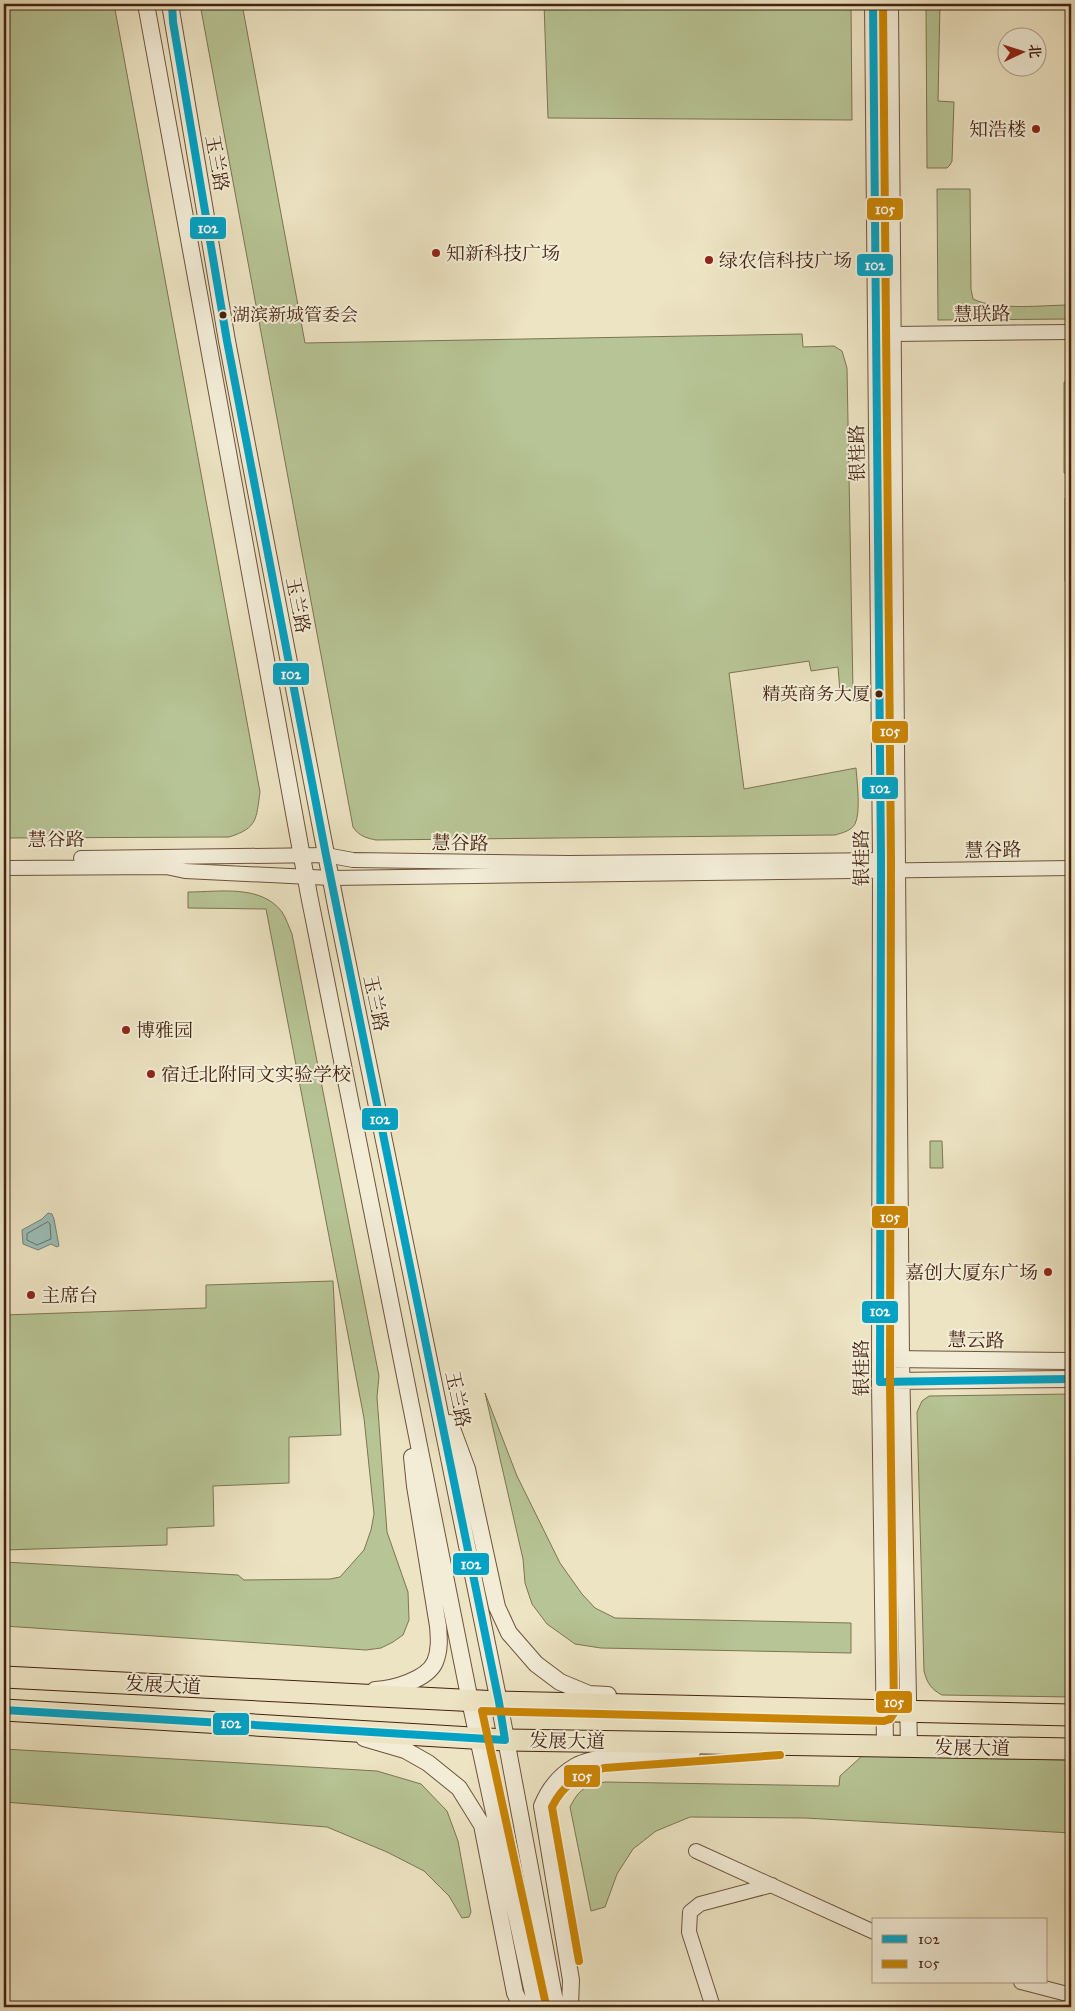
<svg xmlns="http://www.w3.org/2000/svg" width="1075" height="2011" font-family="'IM FELL Great Primer','Noto Serif SC',serif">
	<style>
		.green { fill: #b7c495; stroke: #7e7452 }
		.water { fill: #9abeb9; stroke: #788075 }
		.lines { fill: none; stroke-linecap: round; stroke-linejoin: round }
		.shore { stroke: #6f7064; stroke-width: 1 }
		.minor-casing { stroke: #6e533d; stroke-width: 16 }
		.tertiary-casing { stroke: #6e533d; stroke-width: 18 }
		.primary-casing { stroke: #442310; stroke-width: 23 }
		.minor { stroke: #f3edd8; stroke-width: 14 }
		.tertiary { stroke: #f3edd8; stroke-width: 16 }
		.primary { stroke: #ede4c3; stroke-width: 21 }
		.bus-1-casing { stroke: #f3edd8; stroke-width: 11 }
		.bus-2-casing { stroke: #f3edd8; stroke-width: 11 }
		.bus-1 { stroke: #03a2c4; stroke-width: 8 }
		.bus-2 { stroke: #ca8504; stroke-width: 8 }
		.poi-dot { fill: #8f2418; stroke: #f3edd8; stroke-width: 2 }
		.bus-dot { fill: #442310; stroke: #f3edd8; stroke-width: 2 }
		.labels { text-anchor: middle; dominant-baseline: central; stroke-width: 4; stroke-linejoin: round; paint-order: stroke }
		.bus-label { font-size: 18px; fill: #442310; stroke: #f3edd8; text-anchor: start }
		.poi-label { font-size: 19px; fill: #442310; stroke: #f3edd8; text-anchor: start }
		.street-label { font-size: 19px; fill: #442310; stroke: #f3edd8 }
		.line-badge { stroke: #f3edd8; stroke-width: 2 }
		.badge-label { font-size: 14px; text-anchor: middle; font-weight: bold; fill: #fff }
	</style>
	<rect width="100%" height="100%" fill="#ede4c3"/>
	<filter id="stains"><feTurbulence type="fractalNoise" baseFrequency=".004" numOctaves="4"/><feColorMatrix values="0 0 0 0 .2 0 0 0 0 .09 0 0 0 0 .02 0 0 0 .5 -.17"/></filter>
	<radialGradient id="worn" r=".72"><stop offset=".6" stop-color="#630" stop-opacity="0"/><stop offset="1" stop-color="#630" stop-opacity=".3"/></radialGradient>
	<path class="green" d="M4,4H114L260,792C256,819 258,828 229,837L4,838Z
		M200,4H242L305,343L802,334L803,347L834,346L842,351L847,368L853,691L840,692L838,667L811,671L809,661L729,673L744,789L856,768C857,782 861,812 855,824C851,831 842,833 835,835L376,840C366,838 359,836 353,827Z
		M544,4H851L852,120L548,118Z
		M926,4H940L938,101L954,102L952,161L950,165L947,168H927Z
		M937,189H970L971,289L973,299C997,311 1044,305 1071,305V319L938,320Z
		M1064,382H1071V473H1064Z
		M1065,498H1071V581H1065Z
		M188,892C219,892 261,884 282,912C286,918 289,927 292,934L379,1376L377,1397L387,1532L408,1592L409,1620L403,1635L393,1642L381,1648L366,1650L4,1626V1562L238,1575L244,1580L330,1579L340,1577L364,1550L371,1530L374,1514L364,1418L266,909L188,908Z
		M930,1141H942L943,1168H930Z
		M333,1281L341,1435L289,1437V1483L213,1486L214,1526L167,1528V1545L4,1550V1315L206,1308V1285Z
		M485,1393L517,1476L560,1563L582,1594L595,1608L615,1618L851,1623V1653L601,1648L575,1644L547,1624L532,1604L525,1583L523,1559Z
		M1071,1394V1697L942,1695C931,1689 927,1683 924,1671L917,1412L922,1401L929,1396Z
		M4,1749L377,1771L421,1784L447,1811L458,1841L471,1912L469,1917L462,1918L449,1896L424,1871L387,1852L327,1827L4,1802Z
		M862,1756L1071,1760V1833L805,1818L690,1817L656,1831L633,1849L617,1874L605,1907L591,1911L570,1807C579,1789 585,1786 605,1782L839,1786L840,1776Z"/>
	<path class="water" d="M48,1213L52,1214L54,1219L59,1246L57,1247L51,1244L38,1250L23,1244L22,1230L42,1219Z"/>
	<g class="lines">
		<path class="shore" d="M48,1222L50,1224L51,1239L37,1245L27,1240V1234Z"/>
		<g class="minor-casing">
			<path id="minor" d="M893,334L1071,332
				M81,858L326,855L353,860L569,863L891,860
				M4,868L166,867L185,871L331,878L1071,868
				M696,1851L874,1932
				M1021,1982L1071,1995
				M713,2007L689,1932L690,1912L700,1904L772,1885"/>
		</g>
		<g class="tertiary-casing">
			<path id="tertiary" d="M146,4L309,895L470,1701L536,2007
				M170,4L227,341L337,911L499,1702L556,2007
				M873,4L881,860L880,1382L885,1746
				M890,4L901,1359L909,1747
				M891,1359L1071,1361
				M893,1381L1071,1379
				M450,1423L467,1469L497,1607L509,1633L536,1664L560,1682L589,1694L608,1695
				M375,1690C393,1689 427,1680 435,1662C440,1650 439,1638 438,1626L415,1486L412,1457
				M364,1738L405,1750L428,1763L459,1788L482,1825L515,1993L522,2007
				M570,2007L571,1980L542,1806C549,1789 560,1775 576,1766C599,1753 664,1754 692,1752"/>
		</g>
		<g class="primary-casing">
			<path id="primary" d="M4,1677L499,1702L1071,1715
				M4,1710L505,1740L1071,1749"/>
		</g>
		<use href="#minor" class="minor"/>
		<use href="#tertiary" class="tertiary"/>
		<use href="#primary" class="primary"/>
		<g class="bus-1-casing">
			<path id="bus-1" d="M873,4L881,860L880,1382L1071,1379
				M4,1710L505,1740L499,1702L326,855L227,341L173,22L172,4"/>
		</g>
		<g class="bus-2-casing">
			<path id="bus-2" d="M579,1961L552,1807C563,1784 580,1775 604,1768L780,1755
				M546,2005L482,1711L884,1721L890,1719L894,1713L890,1382L891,860L883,4"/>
		</g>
		<use href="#bus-1" class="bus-1"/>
		<use href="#bus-2" class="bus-2"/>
	</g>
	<g class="poi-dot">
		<circle cx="1036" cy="129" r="5"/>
		<circle cx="436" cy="253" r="5"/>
		<circle cx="709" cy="260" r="5"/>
		<circle cx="126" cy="1030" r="5"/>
		<circle cx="151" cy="1074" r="5"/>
		<circle cx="1048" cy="1272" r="5"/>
		<circle cx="31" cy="1295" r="5"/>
	</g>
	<g class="bus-dot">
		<circle cx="223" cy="315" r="4.5"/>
		<circle cx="879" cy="694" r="4.5"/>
	</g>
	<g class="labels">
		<g class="bus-label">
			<text x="232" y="315">湖滨新城管委会</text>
			<text x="870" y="694" text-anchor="end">精英商务大厦</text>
		</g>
		<g class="poi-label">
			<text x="1026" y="129" text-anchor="end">知浩楼</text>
			<text x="446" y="253">知新科技广场</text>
			<text x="719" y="260">绿农信科技广场</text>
			<text x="136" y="1030">博雅园</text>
			<text x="161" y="1074">宿迁北附同文实验学校</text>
			<text x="1038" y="1272" text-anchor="end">嘉创大厦东广场</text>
			<text x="41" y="1295">主席台</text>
		</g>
		<g class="street-label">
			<text transform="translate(217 163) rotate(80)">玉兰路</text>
			<text transform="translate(982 314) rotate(-1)">慧联路</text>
			<text transform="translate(857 453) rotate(-91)">银桂路</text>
			<text transform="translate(298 605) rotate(79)">玉兰路</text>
			<text x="56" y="839">慧谷路</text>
			<text transform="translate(460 843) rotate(1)">慧谷路</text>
			<text transform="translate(993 850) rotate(-1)">慧谷路</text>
			<text transform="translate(861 858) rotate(-90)">银桂路</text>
			<text transform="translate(376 1003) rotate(78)">玉兰路</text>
			<text transform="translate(976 1340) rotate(1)">慧云路</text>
			<text transform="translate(861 1368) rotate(-90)">银桂路</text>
			<text transform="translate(458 1399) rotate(78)">玉兰路</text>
			<text transform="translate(163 1685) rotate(3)">发展大道</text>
			<text transform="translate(567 1741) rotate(1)">发展大道</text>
			<text transform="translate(972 1748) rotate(1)">发展大道</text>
		</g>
	</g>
	<g class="line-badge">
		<rect x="866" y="197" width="38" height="24" rx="5" fill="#ca8504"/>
		<rect x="189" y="216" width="38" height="24" rx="5" fill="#03a2c4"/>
		<rect x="856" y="253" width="38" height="24" rx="5" fill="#03a2c4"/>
		<rect x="272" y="662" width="38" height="24" rx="5" fill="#03a2c4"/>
		<rect x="871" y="720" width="38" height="24" rx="5" fill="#ca8504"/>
		<rect x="861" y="776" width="38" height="24" rx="5" fill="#03a2c4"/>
		<rect x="361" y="1107" width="38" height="24" rx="5" fill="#03a2c4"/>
		<rect x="871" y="1205" width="38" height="24" rx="5" fill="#ca8504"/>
		<rect x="861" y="1300" width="38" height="24" rx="5" fill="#03a2c4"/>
		<rect x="452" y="1552" width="38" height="24" rx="5" fill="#03a2c4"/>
		<rect x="875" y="1690" width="38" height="24" rx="5" fill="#ca8504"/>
		<rect x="212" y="1712" width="38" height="24" rx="5" fill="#03a2c4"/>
		<rect x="563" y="1764" width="38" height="24" rx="5" fill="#ca8504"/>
	</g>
	<g class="badge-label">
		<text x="885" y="214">105</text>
		<text x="208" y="233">102</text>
		<text x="875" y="270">102</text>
		<text x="291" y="679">102</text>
		<text x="890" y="736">105</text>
		<text x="880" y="793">102</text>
		<text x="380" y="1124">102</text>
		<text x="890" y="1222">105</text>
		<text x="880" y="1316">102</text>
		<text x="471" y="1569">102</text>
		<text x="894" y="1707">105</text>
		<text x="231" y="1728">102</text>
		<text x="582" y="1781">105</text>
	</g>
	<rect width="1075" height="2011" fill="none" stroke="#ede4c3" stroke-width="20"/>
	<rect x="5" y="5" width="1065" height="2001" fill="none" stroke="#442310" stroke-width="2.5"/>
	<rect x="10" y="10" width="1055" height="1991" fill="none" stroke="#442310"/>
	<rect x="872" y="1918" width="175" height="65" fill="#f3edd8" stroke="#ad9c88"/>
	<rect x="882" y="1935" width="25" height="8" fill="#03a2c4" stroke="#ad9c88"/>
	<text x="918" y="1944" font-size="15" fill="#442310">102</text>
	<rect x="882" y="1960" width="25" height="8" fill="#ca8504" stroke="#ad9c88"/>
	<text x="918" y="1968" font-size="15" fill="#442310">105</text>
	<g transform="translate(1022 52) rotate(86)"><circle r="24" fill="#f3edd8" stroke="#ad9c88"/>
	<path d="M0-4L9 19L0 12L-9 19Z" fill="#8f2418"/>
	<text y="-8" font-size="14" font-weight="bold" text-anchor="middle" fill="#442310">北</text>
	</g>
	<rect width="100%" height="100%" filter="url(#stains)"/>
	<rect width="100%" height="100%" fill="url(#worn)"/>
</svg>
